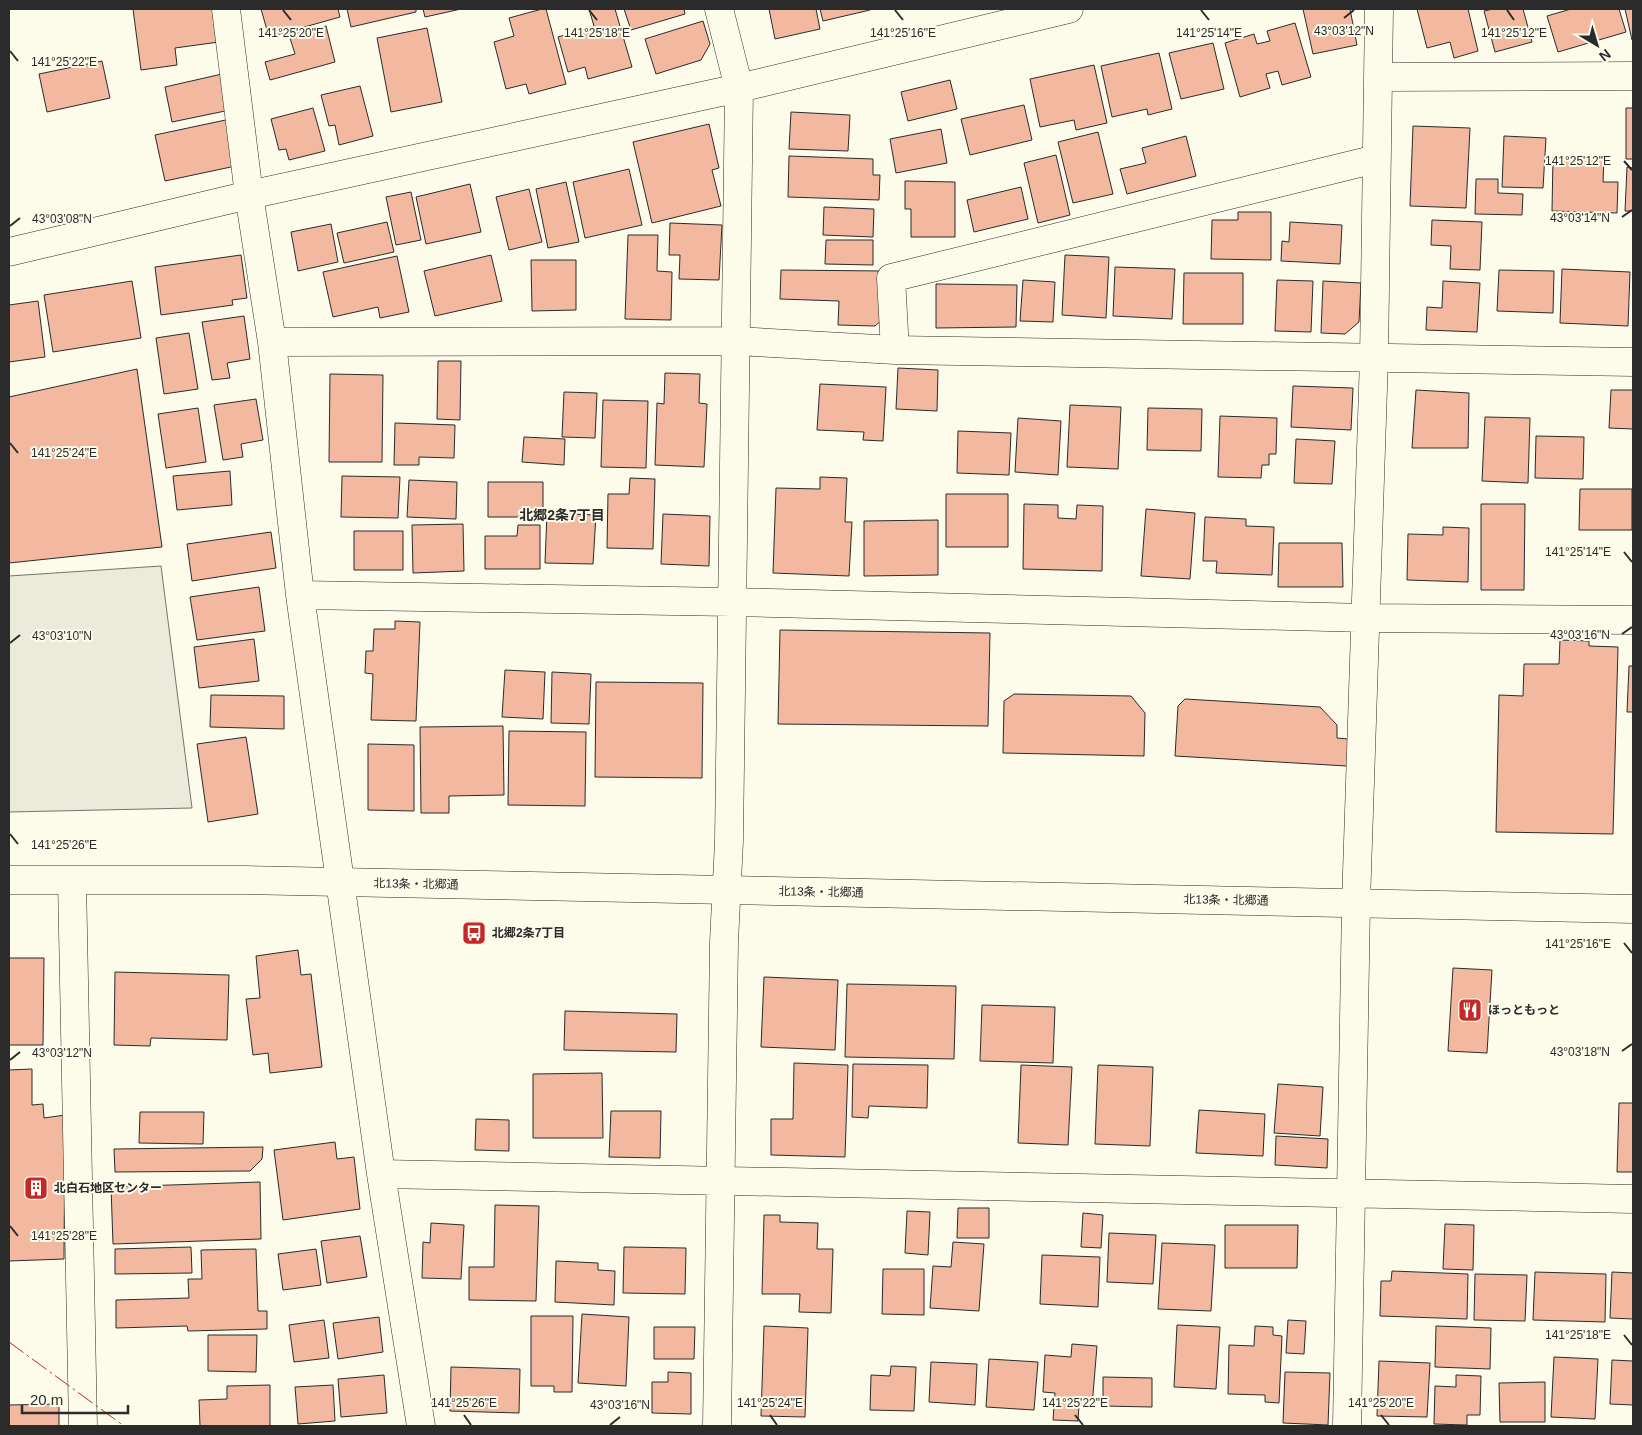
<svg xmlns="http://www.w3.org/2000/svg" width="1642" height="1435" font-family="Helvetica,'Noto Sans JP',sans-serif">
	<style>
		.parking { fill: #eceadb; stroke: #74746e }
		.building { fill: #f2b8a0; stroke: #2b2b2b }
		.lines { fill: none; stroke-linecap: round; stroke-linejoin: round }
		.street-casing { stroke: #2b2b2b; stroke-width: 29 }
		.secondary-casing { stroke: #2b2b2b; stroke-width: 29 }
		.street { stroke: #fdfbea; stroke-width: 28 }
		.secondary { stroke: #fdfbea; stroke-width: 28 }
		.power { stroke: #c62828; stroke-width: 1; stroke-dasharray: 18 4 2.5 4; stroke-linecap: butt }
		.ticks { fill: none; stroke: #2b2b2b; stroke-width: 2 }
		.labels { text-anchor: middle; dominant-baseline: central; stroke-width: 4; stroke-linejoin: round; paint-order: stroke }
		.street-label { font-size: 12px; fill: #2b2b2b; stroke: #fdfbea }
		.poi-label { font-size: 12px; font-weight: bold; fill: #2b2b2b; stroke: #fdfbea; text-anchor: start }
		.neighbourhood-label { font-size: 14px; font-weight: bold; fill: #2b2b2b; stroke: #fdfbea }
		.ticks-label { font-size: 12px; text-anchor: middle; fill: #2b2b2b; stroke: #fdfbea; stroke-width: 4; stroke-linejoin: round; paint-order: stroke }
	</style>
	<rect width="100%" height="100%" fill="#fdfbea"/>
	<path class="parking" d="M161,566L192,808L9,812V576Z"/>
	<path class="building" d="M133,9H215L219,42L175,48L177,65L141,70Z
		M261,9H338L340,17L269,37Z
		M347,9H416V12L351,27Z
		M423,9H461L425,17Z
		M542,9H546L566,84L529,94L526,84L506,89L494,42L514,36L509,18Z
		M589,9H615L632,67L588,79L585,67L568,72L558,37L594,26Z
		M624,9H684L685,14L631,30Z
		M769,9H816L820,29L775,39Z
		M820,9H870V10L823,21Z
		M1303,9H1350L1357,45L1313,54Z
		M1417,9H1468L1478,51L1454,58L1450,42L1427,48Z
		M1493,9H1523L1532,42L1495,52L1484,11Z
		M1571,9H1619L1626,32L1558,52L1547,16Z
		M1625,9H1633V40H1632Z
		M703,21L710,44L701,60L656,74L645,39Z
		M1295,23L1311,77L1282,85L1278,71L1266,74L1270,88L1240,97L1225,43L1254,34L1257,44L1270,41L1267,31Z
		M326,26L335,62L270,80L265,62L295,54L289,35Z
		M427,28L442,102L391,112L377,38Z
		M1213,43L1224,89L1181,99L1169,53Z
		M1159,53L1172,109L1148,115L1147,109L1112,117L1101,66Z
		M102,61L110,98L47,112L39,74Z
		M1094,65L1107,123L1076,130L1074,120L1040,127L1030,79Z
		M222,74L230,110L172,122L165,87Z
		M950,80L957,109L908,121L901,92Z
		M360,86L373,136L339,145L335,125L329,126L321,95Z
		M1024,105L1032,140L970,155L961,119Z
		M313,108L325,151L289,160L286,149L279,150L271,119Z
		M1626,108H1633V159H1626Z
		M791,112L850,115L848,151L789,149Z
		M235,118L245,164L165,181L155,135Z
		M709,124L719,168L712,170L721,206L652,223L633,142Z
		M1413,126L1470,128L1466,208L1410,206Z
		M941,129L947,163L896,173L890,139Z
		M1098,132L1113,194L1073,203L1058,142Z
		M1186,136L1196,176L1127,194L1120,169L1146,163L1142,148Z
		M1504,136L1546,138L1543,188L1502,187Z
		M1056,155L1070,215L1038,223L1024,163Z
		M789,156L873,159V175H880L879,200L788,197Z
		M1553,157L1604,158L1603,182H1618L1617,213L1552,211Z
		M1627,167L1633,168V211H1625Z
		M629,169L642,225L585,238L573,182Z
		M1476,179H1498V193L1523,194L1522,215L1475,214Z
		M905,181L955,182V237H911V209H905Z
		M566,182L579,242L548,248L536,189Z
		M470,184L481,232L426,244L416,197Z
		M1021,187L1028,219L974,232L967,200Z
		M529,189L542,242L509,250L496,197Z
		M411,192L421,240L396,245L386,197Z
		M824,207L874,209L873,237L823,235Z
		M1238,212H1271V260L1211,259L1212,220H1238Z
		M1432,220L1482,222L1480,270L1450,269L1451,246L1431,245Z
		M387,222L394,252L344,263L337,233Z
		M1290,222L1342,225L1340,264L1281,261L1282,241L1289,242Z
		M670,223L722,225L719,280L679,279L680,255H669Z
		M331,224L338,262L298,271L291,232Z
		M628,235H658L657,271L672,272L671,320L625,319Z
		M826,240H873V265L825,264Z
		M241,255L247,298L232,300L233,305L161,315L155,267Z
		M491,255L502,301L435,316L424,271Z
		M1065,255L1109,257L1106,318L1062,315Z
		M397,256L409,312L380,318L378,307L333,317L323,272Z
		M531,260H576V310L532,311Z
		M1115,267L1175,269L1172,319L1113,316Z
		M1562,269L1630,272L1628,326L1560,323Z
		M781,270L884,271L883,319L875,326L838,325L839,301L780,299Z
		M1499,270L1554,271L1553,313L1497,311Z
		M1184,273H1243V324H1183Z
		M1023,280L1055,282L1053,322L1020,321Z
		M1277,280L1313,281L1311,332L1275,331Z
		M132,281L141,338L53,352L44,295Z
		M1323,281L1361,283L1359,322L1345,334L1321,333Z
		M1443,281L1480,283L1477,332L1426,330L1427,307L1442,308Z
		M936,284L1017,285L1016,327L936,328Z
		M38,301L45,357L9,362V305Z
		M244,316L250,359L227,363L230,378L212,380L202,322Z
		M189,333L198,389L164,394L156,338Z
		M438,361H461L460,420L437,419Z
		M898,368L938,370L937,411L896,409Z
		M137,369L162,547L9,563V397Z
		M665,373L700,374L699,403L707,404L704,467L655,465L657,403L664,404Z
		M330,374L383,375L382,462H329Z
		M820,384L886,387L883,441L863,440L864,432L817,430Z
		M1293,386L1353,388L1351,430L1291,427Z
		M1416,390L1469,393L1468,448H1412Z
		M1611,390H1633V429L1609,428Z
		M564,392L597,393L595,438L562,437Z
		M256,399L263,440L241,444L243,457L223,460L214,405Z
		M603,400L648,401L646,468L601,467Z
		M1070,405L1121,407L1118,469L1067,467Z
		M198,408L206,462L166,468L158,414Z
		M1148,408L1202,409L1201,451L1147,450Z
		M1220,416L1277,418L1276,454H1269V465H1262L1261,478L1218,477Z
		M1485,417L1530,418L1528,483L1482,481Z
		M1018,418L1061,421L1058,475L1015,472Z
		M395,423L455,425L454,458L419,457V465H394Z
		M958,431L1011,433L1009,475L957,473Z
		M1536,436L1584,437L1583,479L1535,478Z
		M524,437L565,439L564,465L522,462Z
		M1296,439L1335,441L1332,484L1294,483Z
		M230,471L232,505L177,510L173,476Z
		M342,476L400,477L398,518L341,517Z
		M820,477L847,478L845,522H852L849,576L773,573L776,488L820,489Z
		M630,478L655,479L653,549L607,548L608,494H629Z
		M409,480L457,482L456,519L407,517Z
		M488,482H543V517H488Z
		M1580,489H1632V530H1579Z
		M946,494H1008V547H946Z
		M1024,504L1058,505V518L1076,519L1077,505L1103,506L1102,571L1023,569Z
		M1481,504H1525L1524,590H1481Z
		M1146,509L1195,513L1190,579L1141,576Z
		M547,513L596,515L593,564L545,563Z
		M663,514L710,516L709,566L661,564Z
		M1205,517L1246,519V526L1274,527L1272,575L1216,573L1217,561H1203Z
		M938,520V575L864,576V521Z
		M463,524L464,571L413,573L412,525Z
		M518,525H540V569H485V536H517Z
		M1443,527L1469,528L1468,582L1407,580L1408,534L1443,535Z
		M354,531H403V570H354Z
		M271,532L276,568L192,581L187,544Z
		M1279,543H1342L1343,587H1278Z
		M259,587L265,631L197,640L190,597Z
		M395,621L420,622L416,721L371,720L373,674L365,673L366,651H373L374,629H395Z
		M780,630L990,633L988,726L778,724Z
		M254,639L259,681L199,688L194,647Z
		M1560,640L1589,641V646L1618,647L1613,834L1496,832L1499,695L1523,696L1524,664H1559Z
		M1629,666H1633V712H1627Z
		M505,670L545,672L543,719L502,717Z
		M552,672L591,674L589,724L551,723Z
		M596,682L703,683L702,778L595,777Z
		M1014,694L1131,696L1145,713L1144,756L1003,753L1004,701Z
		M211,695L284,696V729L210,727Z
		M1185,699L1320,707L1337,725V738L1348,739L1347,766L1175,756L1178,706Z
		M503,726L504,795L449,796V813H421L420,727Z
		M509,731L586,732L585,806L508,805Z
		M246,737L258,814L208,822L197,744Z
		M368,744L414,745V811L368,810Z
		M298,950L301,975L311,974L322,1067L270,1073L268,1053L253,1055L246,999L260,998L256,956Z
		M9,958H44L43,1045H9Z
		M1453,968L1492,970L1487,1053L1448,1051Z
		M115,972L229,975L227,1040L151,1038L150,1046L114,1045Z
		M764,977L838,980L835,1050L761,1047Z
		M847,984L956,986L954,1059L845,1057Z
		M982,1005L1055,1007L1053,1063L980,1061Z
		M565,1011L677,1014L676,1052L564,1050Z
		M794,1063L848,1065L845,1157L771,1155V1119H793Z
		M853,1064L928,1065L927,1108L869,1106L868,1118L852,1117Z
		M1021,1065L1072,1067L1068,1145L1018,1143Z
		M1098,1065L1153,1067L1150,1146L1095,1144Z
		M32,1069V1105L43,1104L44,1118L65,1115L64,1259L9,1261V1070Z
		M602,1073L603,1138H533V1074Z
		M1278,1084L1323,1087L1320,1136L1274,1133Z
		M1619,1103H1633V1172H1617Z
		M1199,1110L1265,1114L1263,1156L1196,1153Z
		M611,1111H661L660,1158L609,1157Z
		M140,1112H204L203,1144L139,1143Z
		M476,1119L509,1120V1151L475,1150Z
		M1276,1136L1328,1139L1327,1168L1275,1165Z
		M335,1142L337,1159L354,1157L360,1209L283,1220L274,1150Z
		M263,1147L262,1159L250,1171L115,1172L114,1149Z
		M260,1182L261,1239L113,1244L111,1187Z
		M495,1205L539,1206L536,1301L469,1300V1267H494Z
		M958,1208H989V1238H957Z
		M907,1211L930,1212L928,1255L905,1253Z
		M1083,1213L1103,1215L1101,1248L1081,1247Z
		M764,1215H780V1222L818,1223L817,1249H833L831,1313L799,1312L800,1294H762Z
		M431,1223L464,1225L461,1279L422,1278L423,1242L430,1243Z
		M1445,1224L1474,1225L1473,1270L1443,1269Z
		M1225,1225H1298L1297,1268H1225Z
		M1109,1233L1156,1235L1153,1284L1107,1282Z
		M360,1236L367,1277L327,1283L321,1241Z
		M953,1242L984,1244L979,1311L930,1308L933,1266L951,1267Z
		M1162,1243L1215,1245L1211,1311L1158,1309Z
		M191,1247L192,1273L115,1274V1249Z
		M624,1247L686,1248L685,1294L623,1293Z
		M256,1249L258,1311H267V1329L188,1331L187,1326L116,1328V1300L189,1298L188,1279H202L201,1250Z
		M316,1249L321,1285L283,1290L278,1254Z
		M1042,1255L1100,1257L1098,1307L1040,1304Z
		M556,1261L598,1263V1270L615,1271L614,1305L555,1302Z
		M883,1269H924V1315L882,1314Z
		M1392,1271L1468,1274L1467,1319L1380,1316L1381,1281H1391Z
		M1535,1272L1606,1274L1605,1322L1533,1320Z
		M1612,1272L1633,1273V1319L1610,1318Z
		M1475,1274L1527,1275L1525,1321L1474,1320Z
		M582,1314L629,1317L626,1386L578,1383Z
		M531,1316H573L572,1392H554V1386H531Z
		M379,1317L383,1352L338,1359L333,1323Z
		M324,1320L329,1358L294,1362L289,1325Z
		M1288,1320L1306,1321L1304,1354L1286,1353Z
		M1177,1325L1220,1327L1216,1389L1174,1387Z
		M764,1326L808,1328L805,1417L761,1416Z
		M1255,1326L1273,1327V1335L1282,1336L1279,1403L1265,1402V1395L1228,1394L1229,1345L1254,1346Z
		M1436,1326L1491,1328L1490,1369L1435,1367Z
		M654,1327H695L694,1359H654Z
		M208,1335H257L256,1372L208,1371Z
		M1072,1344L1097,1346L1092,1406L1079,1405L1078,1421L1053,1420L1055,1393L1043,1392L1045,1355L1071,1357Z
		M1554,1357L1598,1359L1595,1419L1551,1417Z
		M989,1359L1038,1362L1034,1410L986,1407Z
		M1612,1360L1633,1361V1405L1610,1404Z
		M1379,1361L1430,1363L1427,1417L1377,1416Z
		M931,1362L977,1364L975,1405L929,1402Z
		M891,1366L916,1367L914,1411L870,1410L871,1375L890,1376Z
		M451,1367L520,1369L519,1413L450,1411Z
		M668,1372L691,1373V1414L652,1413V1382H668Z
		M1285,1372L1330,1373L1328,1425L1283,1423Z
		M384,1375L387,1413L341,1417L338,1379Z
		M1456,1375L1481,1376L1480,1415H1467V1425L1434,1424L1435,1386L1456,1387Z
		M1103,1377L1152,1378V1407L1103,1406Z
		M1545,1382V1422H1500L1499,1383Z
		M270,1385V1426H200L199,1400L227,1399V1386Z
		M333,1385L335,1421L298,1424L295,1387Z
		M59,1404V1426H9V1405Z"/>
	<g class="lines">
		<g class="street-casing">
			<path id="street" d="M226,9L249,195L272,342L300,595L381,1174L421,1426
				M1378,77L1633,76
				M9,252L249,195L739,88L1069,9
				M272,342L736,341L895,350L1633,362
				M895,350L891,278L1376,159
				M300,595L732,602L1366,618L1633,620
				M72,881L83,1426
				M381,1174L1633,1199
				M717,1426L724,942L729,841L739,88L719,9
				M1347,1426L1356,903L1374,358L1379,9"/>
		</g>
		<g class="secondary-casing">
			<path id="secondary" d="M9,880H245L1633,909"/>
		</g>
		<use href="#street" class="street"/>
		<use href="#secondary" class="secondary"/>
		<path class="power" d="M9,1342L124,1426"/>
	</g>
	<path class="ticks" d="M283,10L291,20M589,10L597,20M895,10L903,20M1201,10L1209,20M1507,10L1514,20M1344,18L1354,10M10,51L18,61M1624,161L1632,170M1622,217L1632,210M10,226L20,218M10,443L18,453M1624,552L1632,562M1622,634L1632,627M10,643L20,635M10,834L18,844M1624,943L1632,953M1622,1051L1632,1044M10,1060L20,1052M10,1226L18,1236M1624,1335L1632,1345M464,1415L471,1425M770,1415L777,1425M1075,1415L1083,1425M1381,1415L1389,1425M610,1425L620,1417"/>
	<defs>
		<g id="bus-square" transform="scale(1.25)"><rect x="-9" y="-9" width="18" height="18" rx="4" fill="#c62828" stroke="#fdfbea"/><path d="M-5-6H5V4H4V6H2V4H-2V6H-4V4H-5ZM-3.5-4V0h7V-4ZM-3.5 1.2v1.5H-2V1.2ZM2 1.2v1.5H3.5V1.2Z" fill="#fff"/></g>
		<g id="restaurant-square" transform="scale(1.25)"><rect x="-9" y="-9" width="18" height="18" rx="4" fill="#c62828" stroke="#fdfbea"/><path d="M-5-6h1v4h1v-4h1v4h1v-4h1v5L-1.5 .5V6h-2V.5L-5-1ZM5-6V6H3V1.5H1.5Q1.5-4 5-6Z" fill="#fff"/></g>
		<g id="building-square" transform="scale(1.25)"><rect x="-9" y="-9" width="18" height="18" rx="4" fill="#c62828" stroke="#fdfbea"/><path d="M-4-6H4V6H1V3H-1V6H-4ZM-2.5-4.3h1.7v1.8h-1.7ZM.8-4.3h1.7v1.8H.8ZM-2.5-1h1.7V.8h-1.7ZM.8-1h1.7V.8H.8Z" fill="#fff"/></g>
	</defs>
	<g fill-rule="evenodd">
		<use href="#bus-square" x="474" y="933"/>
		<use href="#restaurant-square" x="1470" y="1010"/>
		<use href="#building-square" x="36" y="1188"/>
	</g>
	<g class="labels">
		<g class="street-label">
			<text transform="translate(416 884) rotate(1)">北13条・北郷通</text>
			<text transform="translate(821 892) rotate(1)">北13条・北郷通</text>
			<text transform="translate(1226 900) rotate(1)">北13条・北郷通</text>
		</g>
		<g class="poi-label">
			<text x="492" y="933">北郷2条7丁目</text>
			<text x="1488" y="1010">ほっともっと</text>
			<text x="54" y="1188">北白石地区センター</text>
		</g>
		<g class="neighbourhood-label">
			<text x="562" y="515">北郷2条7丁目</text>
		</g>
	</g>
	<g class="ticks-label">
		<text x="1344" y="35">43°03'12"N</text>
		<text x="291" y="37">141°25'20"E</text>
		<text x="597" y="37">141°25'18"E</text>
		<text x="903" y="37">141°25'16"E</text>
		<text x="1209" y="37">141°25'14"E</text>
		<text x="1514" y="37">141°25'12"E</text>
		<text x="64" y="66">141°25'22"E</text>
		<text x="1578" y="165">141°25'12"E</text>
		<text x="1580" y="222">43°03'14"N</text>
		<text x="62" y="223">43°03'08"N</text>
		<text x="64" y="457">141°25'24"E</text>
		<text x="1578" y="556">141°25'14"E</text>
		<text x="1580" y="639">43°03'16"N</text>
		<text x="62" y="640">43°03'10"N</text>
		<text x="64" y="849">141°25'26"E</text>
		<text x="1578" y="948">141°25'16"E</text>
		<text x="1580" y="1056">43°03'18"N</text>
		<text x="62" y="1057">43°03'12"N</text>
		<text x="64" y="1240">141°25'28"E</text>
		<text x="1578" y="1339">141°25'18"E</text>
		<text x="464" y="1407">141°25'26"E</text>
		<text x="770" y="1407">141°25'24"E</text>
		<text x="1075" y="1407">141°25'22"E</text>
		<text x="1381" y="1407">141°25'20"E</text>
		<text x="620" y="1409">43°03'16"N</text>
	</g>
	<rect width="1642" height="1435" fill="none" stroke="#2b2b2b" stroke-width="20"/>
	<g transform="translate(1597 45) rotate(142)" stroke="#fdfbea" stroke-width="4" paint-order="stroke">
	<path d="M0-4L9 19L0 12L-9 19Z" fill="#2b2b2b"/>
	<text y="-8" font-size="14" font-weight="bold" text-anchor="middle" fill="#2b2b2b">N</text>
	</g>
	<path d="M22 1405v8h106v-8" fill="none" stroke="#2b2b2b" stroke-width="2.5"/>
	<text x="30" y="1405" font-size="15" fill="#2b2b2b" stroke="#fdfbea" stroke-width="4" paint-order="stroke">20 m</text>
</svg>
